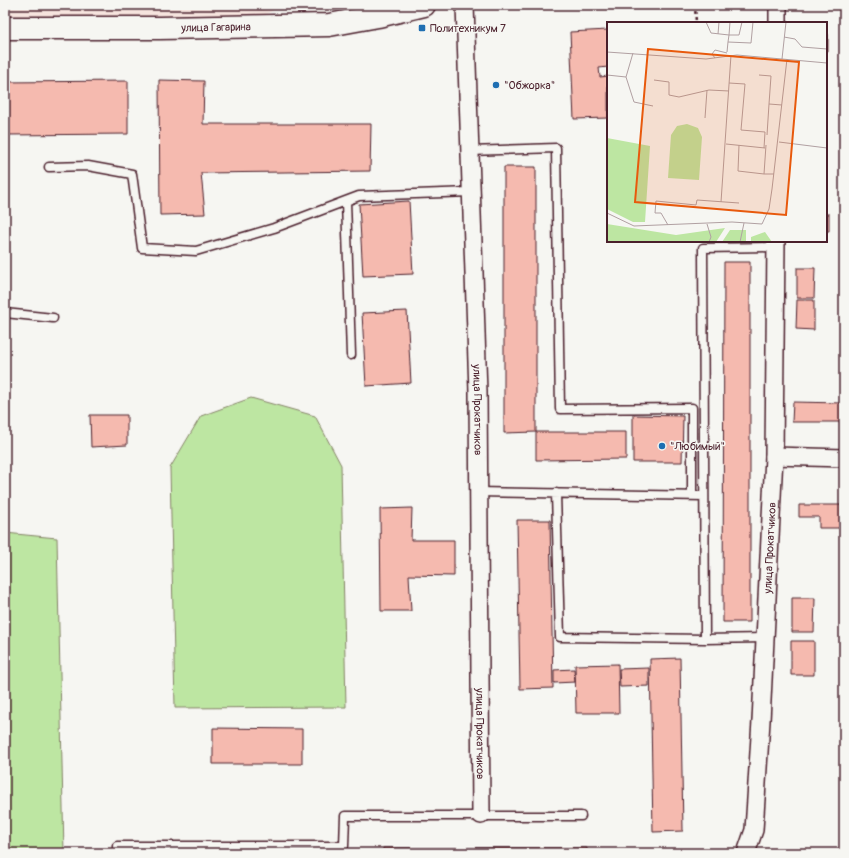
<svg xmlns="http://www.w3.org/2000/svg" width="849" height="858" font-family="Pangolin,sans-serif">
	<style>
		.built { fill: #f6e4de }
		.green { fill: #bde6a2; stroke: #848266 }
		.building { fill: #f5baaf; stroke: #4a1f2b }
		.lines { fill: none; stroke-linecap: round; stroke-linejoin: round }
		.lane-casing { stroke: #4a1f2b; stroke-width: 11 }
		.street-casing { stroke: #4a1f2b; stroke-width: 20 }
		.secondary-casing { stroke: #4a1f2b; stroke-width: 25 }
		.path { stroke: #4a1f2b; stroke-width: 2.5; stroke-dasharray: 3 3; stroke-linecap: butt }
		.lane { stroke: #f6f6f2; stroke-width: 8 }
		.street { stroke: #f6f6f2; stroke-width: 17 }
		.secondary { stroke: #f6f6f2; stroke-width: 22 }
		.poi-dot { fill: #1f6fb2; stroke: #f6f6f2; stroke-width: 1.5 }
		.labels { text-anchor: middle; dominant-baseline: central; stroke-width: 3; stroke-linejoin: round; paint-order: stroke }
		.street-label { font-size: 11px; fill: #4a1f2b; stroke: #f6f6f2 }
		.poi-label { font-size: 11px; fill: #4a1f2b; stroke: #f6f6f2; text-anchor: start }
		.inset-road { fill: none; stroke: #b1a0a2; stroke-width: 1 }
		.view { fill: #e8590c; fill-opacity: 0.15; stroke: #e8590c; stroke-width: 2 }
		.inset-edge { fill: none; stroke: #4a1f2b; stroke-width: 2 }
	</style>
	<rect width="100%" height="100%" fill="#f6f6f2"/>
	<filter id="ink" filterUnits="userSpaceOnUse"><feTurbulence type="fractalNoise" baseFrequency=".025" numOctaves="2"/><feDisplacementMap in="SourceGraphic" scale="8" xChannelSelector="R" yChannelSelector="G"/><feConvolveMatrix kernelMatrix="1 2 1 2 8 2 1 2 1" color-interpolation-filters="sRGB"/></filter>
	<g filter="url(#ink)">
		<path class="built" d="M5,5H284L245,24L5,17Z"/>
		<path class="green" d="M251,398L315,416L341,465L346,707L175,708L170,468L201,416Z
			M5,533L57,538L64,853H5Z"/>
		<path class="building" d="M258,5H295V7L258,9Z
			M608,30V67L599,68L600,77L608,76V118L574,119L570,32Z
			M826,34H828V51H826Z
			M159,80L204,81L203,124H371L370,171L201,173L205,214L160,215Z
			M128,81V134L5,135V82Z
			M504,167H536V432L504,433Z
			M409,201L413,274L363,276L359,204Z
			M826,214H829V231H826Z
			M724,262H750V622H723Z
			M797,268H815L814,298H797Z
			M797,300H814V330L796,329Z
			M407,311L411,383L366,386L362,313Z
			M793,402L842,403V422H792Z
			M90,415H127V445L91,447Z
			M633,415L683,416L682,462H633Z
			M536,432H626V459L536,460Z
			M799,505H843V528H819V517H799Z
			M412,508L411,540H454V576L409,575L411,611H381L380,509Z
			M517,520H550L553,688L520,689Z
			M792,598H815L814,632H792Z
			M791,641H814V675H791Z
			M680,658L683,831L653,832L650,659Z
			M618,664L619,713H576L575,665Z
			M649,668V686L620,687L619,669Z
			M574,669L575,682L554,683V670Z
			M213,728L302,729V764H213Z
			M383,848H587V853H383Z"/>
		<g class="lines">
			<g class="lane-casing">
				<path id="lane" d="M470,151L556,148L560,409L692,408V496
					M49,167L88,166L132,174L142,248L196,251L274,228L359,196L471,192
					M346,201L351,355
					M5,313L53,318
					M479,492L704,496
					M556,493L560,637L705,639
					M765,638L705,639L703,248L776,247
					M117,853V846H344L345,816H581"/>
			</g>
			<g class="street-casing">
				<g id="street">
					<path id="s1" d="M465,5L478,392L481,815"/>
					<path d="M778,23V5"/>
					<path d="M774,456L844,458"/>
					<path id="s2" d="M746,853L754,830L761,721L774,456L776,241"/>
				</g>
			</g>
			<g class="secondary-casing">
				<g id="secondary">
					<path id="s3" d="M5,28H159L329,25L378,16L424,5"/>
				</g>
			</g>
			<path class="path" d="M695,5L696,23"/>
			<use href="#lane" class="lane"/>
			<use href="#street" class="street"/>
			<use href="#secondary" class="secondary"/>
		</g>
	</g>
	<g class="poi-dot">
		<rect x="418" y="24" width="8" height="8" rx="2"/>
		<circle cx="496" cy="85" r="4"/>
		<circle cx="662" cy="446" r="4"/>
	</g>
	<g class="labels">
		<g class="street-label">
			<text stroke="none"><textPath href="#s3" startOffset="211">улица Гагарина</textPath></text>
			<text stroke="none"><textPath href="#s1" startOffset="405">улица Прокатчиков</textPath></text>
			<text stroke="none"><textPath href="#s2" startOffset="307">улица Прокатчиков</textPath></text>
			<text stroke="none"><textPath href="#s1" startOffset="729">улица Прокатчиков</textPath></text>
		</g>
		<g class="poi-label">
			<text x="430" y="28">Политехникум 7</text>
			<text x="504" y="85">"Обжорка"</text>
			<text x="670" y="446">"Любимый"</text>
		</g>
	</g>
	<g transform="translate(607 22)">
		<rect width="220" height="220" fill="#f6f6f2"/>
		<path d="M80,102L91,106L95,115L92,158L61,156L64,113L70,104ZM0,116L43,124L38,200H26L0,187ZM0,202L69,213L118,206L109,220H0ZM123,208H139V220H115ZM158,210L165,220H144V215Z" fill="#bde6a2"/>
		<path class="inset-road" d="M99,0L104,11L122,13L123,0M111,12L112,0M177,15L188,17L195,25L220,27M121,20L122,13H132L135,0M0,30L99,37L130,33L220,41M120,30L121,20L144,21L146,0M108,36L105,32L108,28L120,31M175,37L179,0M0,53L19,55L26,31M152,53L164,54L162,82M19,55L27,80L46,84M47,58L62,60V73L72,75L102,68L122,69M122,61L138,62L134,108L158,110L157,126M98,96L100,68M160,113L162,82L175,83M172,120L220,126M119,122L158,126M132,123L131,149L157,152M159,123L157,152H167M114,180L124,33M0,191L27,204L125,200L155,202L162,187L165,167L180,37M100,202L104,215L102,220M61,203L54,191H48L49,179L89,183L90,178L132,181M133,220L137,201"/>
		<path class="view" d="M41,27L192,40L179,193L28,180Z"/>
		<rect width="220" height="220" class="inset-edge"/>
	</g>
	<rect width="849" height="858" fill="none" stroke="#f6f6f2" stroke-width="20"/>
	<rect x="10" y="10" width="829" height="838" fill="none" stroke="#4a1f2b" stroke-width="1.5" filter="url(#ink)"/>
</svg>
